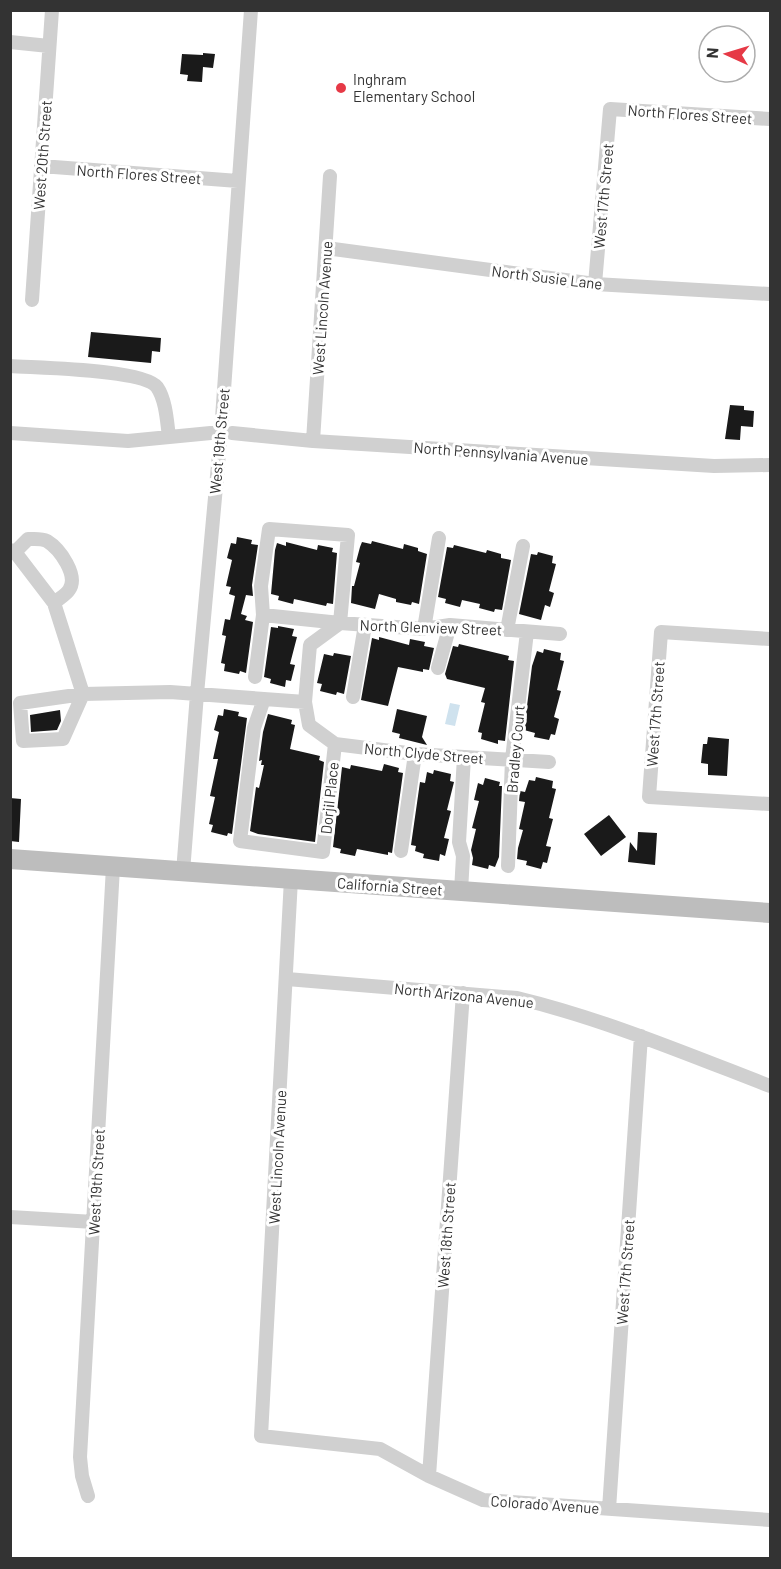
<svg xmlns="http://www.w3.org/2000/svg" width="781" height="1569" font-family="Barlow,sans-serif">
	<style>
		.water { fill: #cfe2ee }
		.building { fill: #1a1a1a }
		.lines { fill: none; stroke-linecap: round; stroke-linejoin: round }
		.street { stroke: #d0d0d0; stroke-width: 14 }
		.secondary { stroke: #bdbdbd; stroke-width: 20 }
		.poi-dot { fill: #e63946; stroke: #fff; stroke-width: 2 }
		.labels { text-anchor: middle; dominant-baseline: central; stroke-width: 6; stroke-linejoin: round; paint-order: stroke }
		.poi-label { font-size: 15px; fill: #333; stroke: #fff; text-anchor: start }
		.street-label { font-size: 15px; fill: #333; stroke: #fff }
	</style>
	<rect width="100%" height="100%" fill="#fff"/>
	<path class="water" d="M450,703L460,705L455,726L445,724Z"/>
	<path class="building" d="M203,53L215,54L213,68L203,67L202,82L187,81L188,75L180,74L182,54L203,55Z
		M91,332L161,338L160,352L152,351L151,363L88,357Z
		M730,405L744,406V410L754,411L753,427L741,426L740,440L725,439Z
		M237,537L252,540L251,544L258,545L252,585L253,596L246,595L241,614L247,616L245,620L253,622L246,673L240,671L239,674L224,671L225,664L221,663L226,636L222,635L225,619L230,620L235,596L229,594L231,587L226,586L232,560L227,558L231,543L236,544Z
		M372,541L403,549L404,544L418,548V551L427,554L419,604L412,602L411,605L396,602V599L379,594L375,609L351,603L352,586H354L360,563L356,562L360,547L362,542L371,544Z
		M286,542L317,550L318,545L333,548L332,552L337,553L333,604L327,603L326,606L294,599L293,604L278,600L279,596L271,594L275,550L277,543L286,546Z
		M454,545L486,553L487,550L501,554V558L511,560L502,610L495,609L494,612L479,608L480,604L462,600L460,607L445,603L446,599L438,597L447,547L453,548Z
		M538,552L553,556L552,563L556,564L549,591L554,593L550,607L545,605L541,620L519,614L531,554L537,555Z
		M278,626L294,629L292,636L297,637L290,664L295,665L291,681L286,680L285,687L270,683L271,679L264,677L271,627L278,628Z
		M379,637L409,645L410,639L425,642L424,646L434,648L429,670L423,669V672L398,667L388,706L361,700L372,638L379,640Z
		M459,644L509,656L508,660L514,661L505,741L498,740V744L481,739L482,733L478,732L485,703L481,702L485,688L447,679L445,674L453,646L458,647Z
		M544,649L561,653L560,660L564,661L557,690L561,691L554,717L559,719L555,735L551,734L549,740L534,737L535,733L524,730L532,666L537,651L543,653Z
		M334,653L351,656L344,694L337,692L336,695L320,691L322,684L317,683L324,654L333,656Z
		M224,709L239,712L238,716L247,718L232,834L228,833L227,836L211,832L213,825L209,824L215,797L210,796L218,759H213L219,732L214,730L218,715L223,716Z
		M397,709L427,716L422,737L427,745L399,738L400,734L392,732Z
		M60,710L61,721L57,730L31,732L30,715Z
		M268,714L292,720L291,724L295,725L290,749L320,756L319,760L324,762L315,842L258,834L250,831L256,787L259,788L264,765H261L262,760L259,761L263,732Z
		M708,737L729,739L727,776L708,775V764L701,763L703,744H707Z
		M384,764L399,768L398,772L403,773L392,853L388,852V855L357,849L355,856L340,853L341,849L333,847L342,767L350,769L351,765L382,771Z
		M434,770L451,774L450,781L454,782L447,810L451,811L444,838L449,839L445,856L440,854L439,861L423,858L424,854L415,851L416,846L411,845L420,782L425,783L427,772L433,774Z
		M536,777L553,781L552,788L556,789L549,818L553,819L546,846L551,847L547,863L543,862L541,869L526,865L527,861L517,859L518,848L523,830L519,829L525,802L519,801L520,791L525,792L529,780L535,781Z
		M485,778L500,782L499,786H502L499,857L495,867L489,865L488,869L472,865L473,858L471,850L476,829L472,828L479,801L474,800L478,783L483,785Z
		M10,798L21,799L19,842L10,841Z
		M609,815L626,837L601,856L584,834Z
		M638,832L657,833L655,865L628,862L630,842L637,851Z"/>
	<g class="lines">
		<path class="street" d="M10,42L49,46
			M41,166L238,181
			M326,248L595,284L770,294
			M595,284L610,109L770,119
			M32,300L52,10
			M10,366C37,368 143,369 157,387C166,400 167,422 169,437
			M10,433L128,441L221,432
			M232,433L313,441L714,466L770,465
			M313,441L330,176
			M10,550L15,552L54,603L83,694L63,739L23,741L20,703L83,694L170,692L305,702
			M15,552L28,539C34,539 41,538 47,541C60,549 79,576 69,590C66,595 58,599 54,603
			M424,629L439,538
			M507,630L523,546
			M770,639L661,632L649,797L770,804
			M438,668L450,625
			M255,677L263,615L261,586L269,529L348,535L340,623L263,615
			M353,697L365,625
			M264,699L254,728L240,841L323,852L335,744
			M549,762L415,754L335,744L309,725L305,702L310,645L340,623L424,629L450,625L560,634
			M401,851L415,754
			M508,866L512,759L527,632
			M183,872L197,694L221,432L251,10
			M291,879L261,1436L380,1449L429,1476L483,1500L770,1520
			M461,891L463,856L459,842L464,757
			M287,979L517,998C604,1019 687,1054 770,1086
			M10,1217L94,1222
			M429,1476L463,993
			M88,1496L82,1476L80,1457L113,867
			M609,1509L641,1036"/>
		<path class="secondary" d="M10,859L770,913"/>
	</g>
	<circle class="poi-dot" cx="341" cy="88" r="6"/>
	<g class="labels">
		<g class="poi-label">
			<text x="353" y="79">Inghram<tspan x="353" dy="17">Elementary School</tspan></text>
		</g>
		<g class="street-label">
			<text transform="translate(690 114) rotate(4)">North Flores Street</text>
			<text transform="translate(42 155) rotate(-86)">West 20th Street</text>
			<text transform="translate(139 174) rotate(4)">North Flores Street</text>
			<text transform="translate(603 196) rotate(-85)">West 17th Street</text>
			<text transform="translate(547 277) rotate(7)">North Susie Lane</text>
			<text transform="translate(322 308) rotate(-86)">West Lincoln Avenue</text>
			<text transform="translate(219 441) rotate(-85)">West 19th Street</text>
			<text transform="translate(501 453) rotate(4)">North Pennsylvania Avenue</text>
			<text transform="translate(431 627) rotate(2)">North Glenview Street</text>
			<text transform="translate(655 714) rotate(-86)">West 17th Street</text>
			<text transform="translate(515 749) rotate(-85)">Bradley Court</text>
			<text transform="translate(424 753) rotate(5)">North Clyde Street</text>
			<text transform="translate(329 798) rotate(-84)">Dorjil Place</text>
			<text transform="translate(390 886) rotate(4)">California Street</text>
			<text transform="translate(464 995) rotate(6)">North Arizona Avenue</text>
			<text transform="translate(277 1157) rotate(-87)">West Lincoln Avenue</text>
			<text transform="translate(96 1182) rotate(-87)">West 19th Street</text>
			<text transform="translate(446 1235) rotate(-86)">West 18th Street</text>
			<text transform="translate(625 1272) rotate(-86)">West 17th Street</text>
			<text transform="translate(545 1504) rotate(4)">Colorado Avenue</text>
		</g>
	</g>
	<rect width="781" height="1569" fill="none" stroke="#333333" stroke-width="24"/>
	<g transform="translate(727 54) rotate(274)"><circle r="28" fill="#ffffff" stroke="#adadad" stroke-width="1.5"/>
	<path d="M0-4.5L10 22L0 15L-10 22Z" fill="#e63946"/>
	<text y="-9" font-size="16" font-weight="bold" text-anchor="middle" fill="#333333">N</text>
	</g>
</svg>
